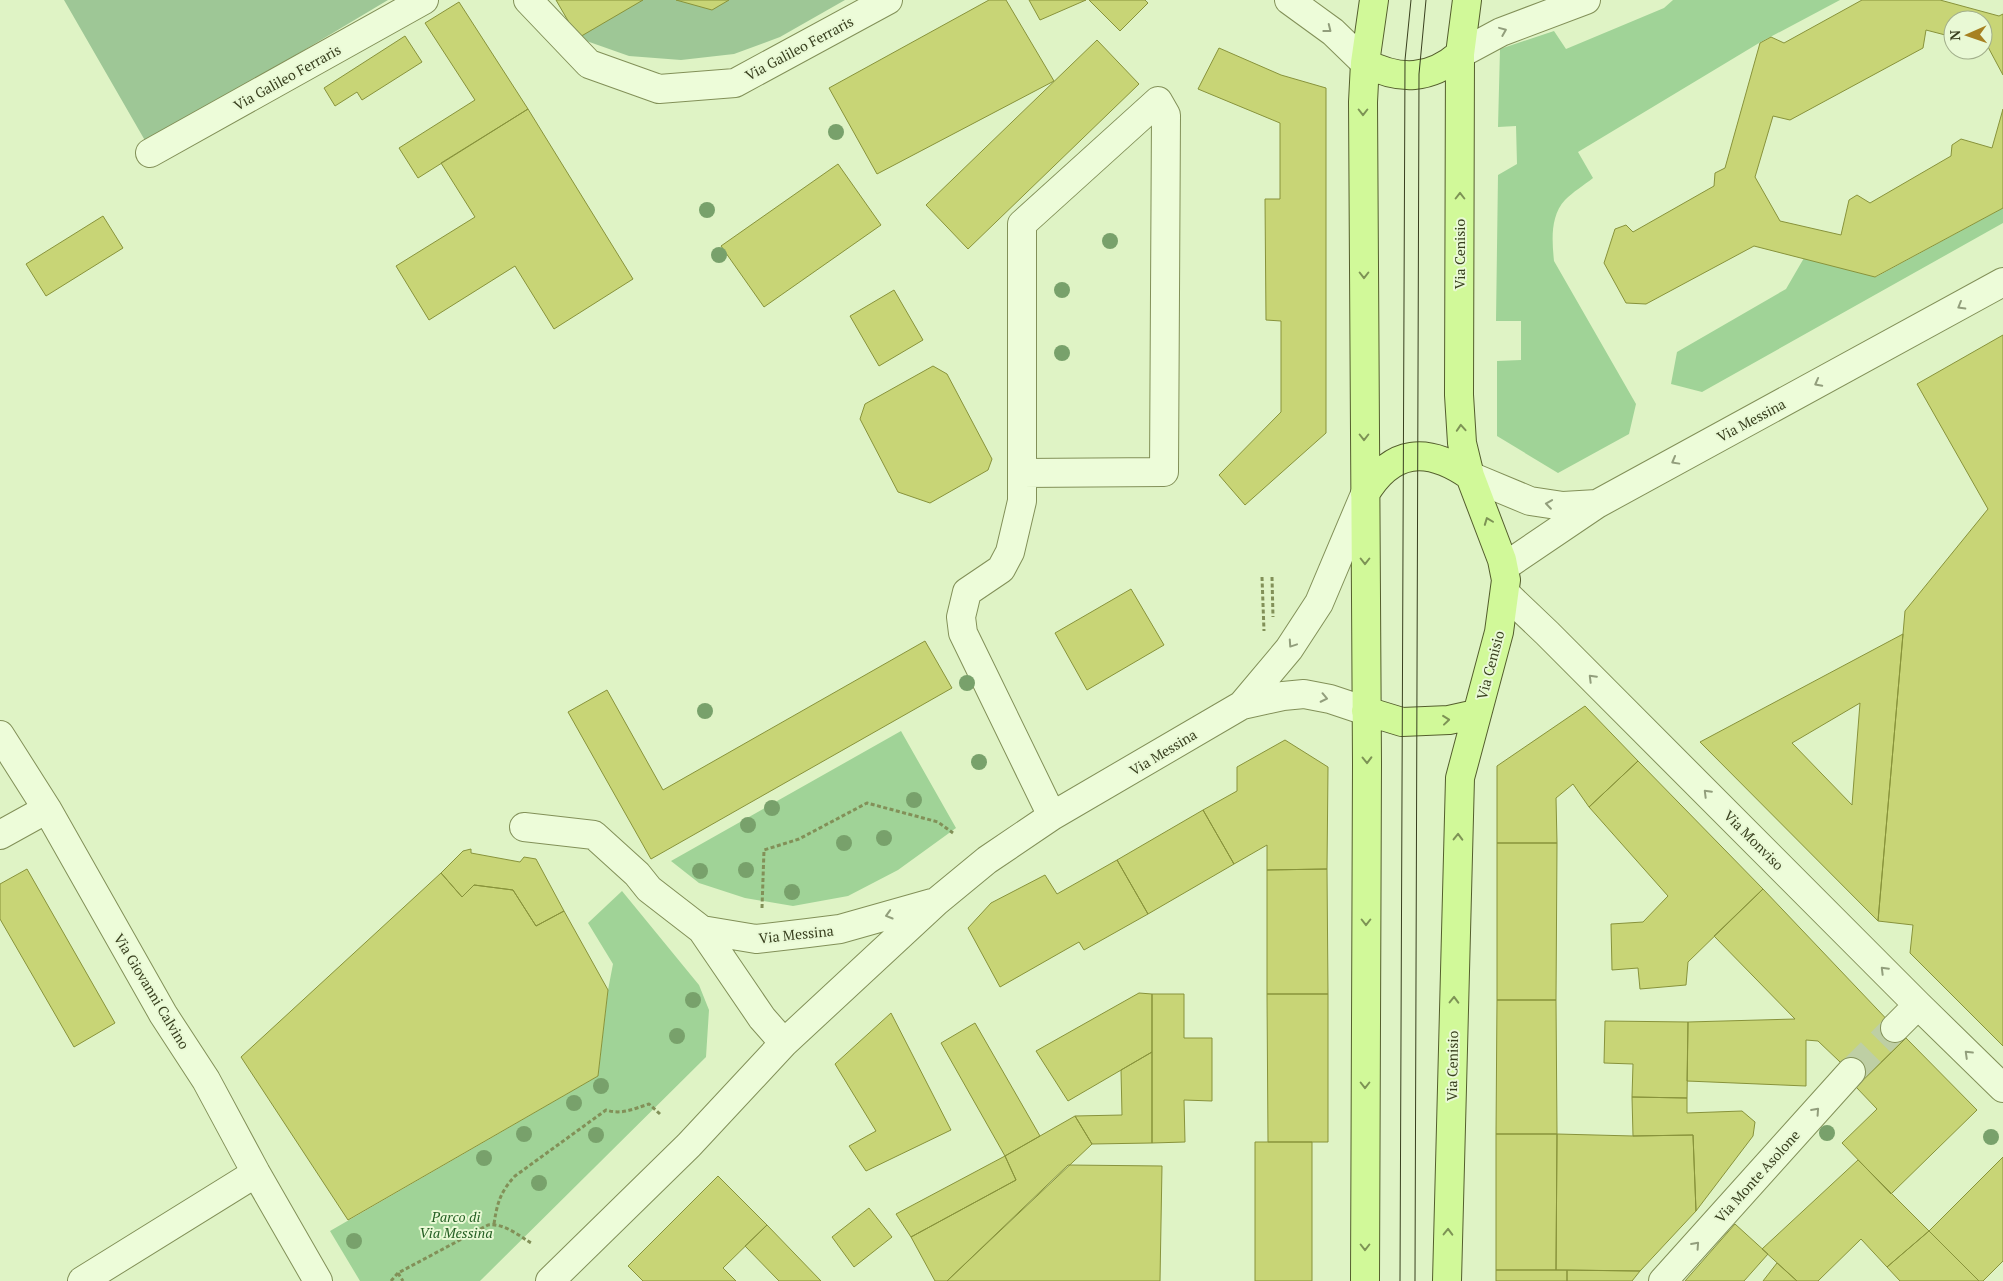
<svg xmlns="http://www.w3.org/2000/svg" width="2003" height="1281" font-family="'PT Serif',serif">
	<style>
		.green { fill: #a0d397 }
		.cemetery { fill: #9ec796 }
		.building { fill: #c8d576; stroke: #88933b; fill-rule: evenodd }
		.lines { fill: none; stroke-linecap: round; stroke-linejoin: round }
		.minor-tunnel { stroke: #becfa4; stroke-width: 28; stroke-dasharray: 28 14; stroke-linecap: butt }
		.minor-casing { stroke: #829058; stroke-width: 30 }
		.major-casing { stroke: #545e2d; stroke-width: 30 }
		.path { stroke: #829058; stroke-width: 3; stroke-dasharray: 4 2.5; stroke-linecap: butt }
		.minor { stroke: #edfcd9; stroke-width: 28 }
		.major { stroke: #d1f999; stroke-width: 28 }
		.tram { stroke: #383f1e; stroke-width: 1 }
		.tree { fill: #78a16b }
		.oneway { stroke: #929e7c }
		.oneway2 { stroke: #7d9355 }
		.labels { text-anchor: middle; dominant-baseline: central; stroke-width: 4; stroke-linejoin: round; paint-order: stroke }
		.street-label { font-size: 14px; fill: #383f1e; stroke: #e9f9d5 }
		.park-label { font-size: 14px; font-style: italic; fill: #235e22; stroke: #e9f9d5 }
	</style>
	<rect width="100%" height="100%" fill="#dff3c5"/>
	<path class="green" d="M1673,0H1840L1759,43L1578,152L1593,178C1584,185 1573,192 1565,200C1550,216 1552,241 1554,261L1636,404L1629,434L1558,473L1497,436V361L1521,360V321H1496L1498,175L1517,164L1516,126L1498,127L1500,49L1554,31L1566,49L1664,8Z
		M2003,208V223L1702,392L1671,384L1677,352L1786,289L1804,258L1876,277Z
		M901,731L956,828L898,870L848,896L793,906L745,898L699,883L671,861Z
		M622,891L699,985L709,1010L706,1057L480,1281H360L330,1231L598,1076L608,990L613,964L588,923Z"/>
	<path class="cemetery" d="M64,0H388L147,144Z
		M556,0H845L780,37L734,54L681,60L629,56L578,38Z"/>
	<path class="building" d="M556,0H643L578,38Z
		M676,0H729L712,10Z
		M989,0H1006L1054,81L877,174L829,88Z
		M1029,0H1086L1040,20Z
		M1089,0H1145L1148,3L1120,31Z
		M1862,0H1940L1999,16L2003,14V75L1988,47L1983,46V20H1953V37L1926,30L1923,48L1790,120L1773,116L1755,177L1780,221L1841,235L1849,200L1857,195L1870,203L1951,156L1952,145L1961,139L1992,148L2003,109V208L1875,277L1754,246L1646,304L1626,303L1604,263L1615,229L1626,225L1633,232L1714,186L1715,173L1725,168L1760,43L1771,37L1784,43Z
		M459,2L528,109L418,178L399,148L475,100L425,23Z
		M405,36L422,62L362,100L357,92L335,106L324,88Z
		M1097,40L1139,84L968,249L926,205Z
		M1219,48L1281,75L1326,88V433L1245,505L1219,475L1281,412V321L1266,320L1265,199H1280V123L1198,89Z
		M528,109L633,279L554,329L515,266L429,320L396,266L475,217L441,163Z
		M838,164L881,225L764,307L721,246Z
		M103,216L123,248L46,296L26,264Z
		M894,290L923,340L879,366L850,316Z
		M2003,335V1046L1910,953L1913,925L1878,921L1905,611L1988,509L1917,384Z
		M933,366L947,374L992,459L988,470L930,503L898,492L860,419L865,404Z
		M1131,589L1164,645L1087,690L1055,633Z
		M1903,634L1878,921L1700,742ZM1860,703L1852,805L1792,743Z
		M925,641L952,688L651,859L568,712L607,690L663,790Z
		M1585,706L1638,761L1589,807L1573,784L1556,798L1557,843H1497V766Z
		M1285,740L1328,767L1327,869L1267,870V845L1234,864L1203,810L1237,791V767Z
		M1638,761L1763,889L1688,962L1686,985L1640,989L1638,968L1612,970L1611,924L1643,922L1668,896L1589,807Z
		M1203,810L1234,864L1148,914L1117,860Z
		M1497,843H1557L1556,1000H1497Z
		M471,849V853L520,862L524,857L536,859L564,911L536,926L513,890L474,885L462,897L441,873L463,851Z
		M1117,860L1148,914L1084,950L1079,942L1000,987L968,928L991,903L1045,875L1057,894Z
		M27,869L115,1023L74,1047L0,919V884Z
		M1327,869L1328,994H1267V870Z
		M441,873L462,897L474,885L513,890L536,926L564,911L608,990L598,1076L348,1220L241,1057Z
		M1763,889L1895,1028L1906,1038L1861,1082L1818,1041L1806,1040V1086L1687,1081L1688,1022L1795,1019L1714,936Z
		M1139,993L1152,994V1052L1068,1101L1036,1051Z
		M1152,994H1184V1038H1212V1101L1184,1100L1185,1142L1152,1143Z
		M1267,994H1328V1142H1268Z
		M1497,1000H1556L1557,1134H1496Z
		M891,1013L951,1130L866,1171L849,1146L876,1131L835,1064Z
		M1605,1021L1688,1022L1687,1098L1632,1097L1633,1064L1604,1063Z
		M975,1023L1040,1136L1005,1156L941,1043Z
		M1906,1038L1977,1110L1891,1194L1842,1143L1877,1109L1856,1087Z
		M1152,1052V1143L1092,1144L1075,1116L1122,1115L1121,1070Z
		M1632,1097L1687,1098V1113L1742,1111L1755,1122L1753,1136L1696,1211L1693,1135L1633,1136Z
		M1075,1116L1092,1144L947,1281H935L911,1237L1016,1180L1005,1156Z
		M1496,1134H1557L1556,1270H1496Z
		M1557,1134L1633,1136L1693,1135L1696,1211L1640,1271L1556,1270Z
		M1255,1142H1312V1281H1255Z
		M1005,1156L1016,1180L911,1237L896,1214Z
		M2003,1157V1261L1983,1281H1979L1929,1231Z
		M1858,1160L1929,1231L1887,1267L1861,1239L1818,1281H1797L1762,1249Z
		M1068,1165L1162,1166L1160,1281H947Z
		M718,1176L767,1225L723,1268L736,1281H643L628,1266Z
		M869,1208L892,1237L854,1267L832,1237Z
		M1735,1224L1768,1254L1744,1281H1685Z
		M767,1225L821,1281H779L745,1246Z
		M1929,1231L1979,1281H1900L1887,1267Z
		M1777,1263L1797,1281H1763Z
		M1496,1270H1567V1281H1496Z
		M1567,1270L1640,1271L1632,1281H1567Z"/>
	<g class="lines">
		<path class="minor-tunnel" d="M1851,1072L1895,1028"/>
		<g class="minor-casing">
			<path id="minor" d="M528,0L589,64L659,89L735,83L888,0
				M1289,0L1333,32L1365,63
				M1460,54L1501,32L1586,0
				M150,153L424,0
				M1022,473L1164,472L1166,115L1158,101L1022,224V501L1010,552L1001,569L967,592L961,617L963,633L1052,816
				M1470,476L1530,501L1563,506L1597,504
				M1504,567L1597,504L2003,282
				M1505,593L1547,633L1918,1005L2003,1088
				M1242,705L1289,649L1319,603L1365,494
				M0,735L47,809L163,1014L206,1080L256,1173L318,1281
				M524,827L594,835L637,874L649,889L702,930L762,1018L784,1043
				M0,835L47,809
				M702,930L756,939L808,933L840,929L932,903
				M1895,1028L1918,1005
				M82,1281L256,1173
				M550,1281L689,1145L784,1043L936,902L987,860L1052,816L1242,705L1283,696L1304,694L1330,699L1366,711
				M1663,1281L1851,1072"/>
		</g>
		<g class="major-casing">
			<path id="major" d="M1365,63C1400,81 1430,80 1460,54
				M1365,494C1392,449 1427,446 1470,476
				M1366,711L1402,722L1449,720L1476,714
				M1365,1281L1367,764L1363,102L1365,63L1374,0
				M1447,1281L1460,778L1499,632L1506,580L1502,560L1470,476L1462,443L1459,395L1460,54L1467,0"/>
		</g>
		<path class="path" d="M1262,577L1264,631
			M1272,577L1273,617
			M762,908L764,850L799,839L867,803L938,822L953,833
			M494,1224C497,1204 500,1192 515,1176L606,1110C622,1115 633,1109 649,1104L660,1114
			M398,1273L403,1281
			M391,1281L398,1273L488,1225C504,1223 518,1235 531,1243"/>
		<use href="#minor" class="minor"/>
		<use href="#major" class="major"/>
		<path class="tram" d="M1400,1281L1405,60L1411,0
			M1415,1281L1419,74L1426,0"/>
	</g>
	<g class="tree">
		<circle cx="836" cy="132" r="8"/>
		<circle cx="707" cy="210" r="8"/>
		<circle cx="1110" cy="241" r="8"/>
		<circle cx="719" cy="255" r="8"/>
		<circle cx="1062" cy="290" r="8"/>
		<circle cx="1062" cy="353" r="8"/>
		<circle cx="967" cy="683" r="8"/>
		<circle cx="705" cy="711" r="8"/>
		<circle cx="979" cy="762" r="8"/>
		<circle cx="914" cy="800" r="8"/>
		<circle cx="772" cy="808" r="8"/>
		<circle cx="748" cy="825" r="8"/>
		<circle cx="884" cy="838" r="8"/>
		<circle cx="844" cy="843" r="8"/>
		<circle cx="746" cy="870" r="8"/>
		<circle cx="700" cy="871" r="8"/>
		<circle cx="792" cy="892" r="8"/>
		<circle cx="693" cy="1000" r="8"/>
		<circle cx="677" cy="1036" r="8"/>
		<circle cx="601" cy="1086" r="8"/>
		<circle cx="574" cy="1103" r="8"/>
		<circle cx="1827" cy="1133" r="8"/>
		<circle cx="524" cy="1134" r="8"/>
		<circle cx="596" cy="1135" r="8"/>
		<circle cx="1991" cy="1137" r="8"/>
		<circle cx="484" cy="1158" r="8"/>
		<circle cx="539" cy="1183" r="8"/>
		<circle cx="354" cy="1241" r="8"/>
	</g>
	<defs><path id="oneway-chevron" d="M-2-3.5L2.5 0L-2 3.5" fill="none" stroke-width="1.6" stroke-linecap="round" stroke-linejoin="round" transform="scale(1.25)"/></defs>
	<g class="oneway">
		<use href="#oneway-chevron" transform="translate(1328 29) rotate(38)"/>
		<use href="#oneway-chevron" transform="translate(1503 31) rotate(-22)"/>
		<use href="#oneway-chevron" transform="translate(1961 306) rotate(150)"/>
		<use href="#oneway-chevron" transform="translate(1818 383) rotate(152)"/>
		<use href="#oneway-chevron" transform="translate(1675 461) rotate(151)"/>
		<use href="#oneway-chevron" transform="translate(1549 504) rotate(-172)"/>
		<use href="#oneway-chevron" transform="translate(1292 644) rotate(124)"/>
		<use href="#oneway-chevron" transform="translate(1592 678) rotate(-135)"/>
		<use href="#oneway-chevron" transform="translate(1324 698) rotate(12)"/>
		<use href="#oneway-chevron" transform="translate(1707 793) rotate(-135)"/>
		<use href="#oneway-chevron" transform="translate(889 915) rotate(164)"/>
		<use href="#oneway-chevron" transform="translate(1884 970) rotate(-135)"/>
		<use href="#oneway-chevron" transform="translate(1968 1054) rotate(-136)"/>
		<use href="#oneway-chevron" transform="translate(1816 1111) rotate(-48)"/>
		<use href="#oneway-chevron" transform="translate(1696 1245) rotate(-48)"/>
	</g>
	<g class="oneway2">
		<use href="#oneway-chevron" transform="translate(1363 112) rotate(90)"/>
		<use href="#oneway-chevron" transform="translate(1460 196) rotate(-90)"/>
		<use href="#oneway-chevron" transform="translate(1364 275) rotate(90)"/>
		<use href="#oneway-chevron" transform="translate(1461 428) rotate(-94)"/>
		<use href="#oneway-chevron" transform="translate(1364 437) rotate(90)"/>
		<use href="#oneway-chevron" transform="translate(1488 521) rotate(-111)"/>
		<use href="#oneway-chevron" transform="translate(1365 561) rotate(90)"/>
		<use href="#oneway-chevron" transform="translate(1446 720) rotate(-6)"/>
		<use href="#oneway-chevron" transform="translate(1367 760) rotate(89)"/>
		<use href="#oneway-chevron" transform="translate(1458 837) rotate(-89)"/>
		<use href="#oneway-chevron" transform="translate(1366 922) rotate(90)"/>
		<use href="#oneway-chevron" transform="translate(1454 1000) rotate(-89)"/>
		<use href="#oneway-chevron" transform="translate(1365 1085) rotate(90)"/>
		<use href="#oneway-chevron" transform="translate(1448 1232) rotate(-89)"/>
		<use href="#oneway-chevron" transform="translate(1365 1247) rotate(90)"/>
	</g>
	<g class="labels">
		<g class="street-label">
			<text transform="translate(799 48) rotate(-28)">Via Galileo Ferraris</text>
			<text transform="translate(287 77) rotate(-29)">Via Galileo Ferraris</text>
			<text transform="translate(1459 254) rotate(-90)">Via Cenisio</text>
			<text transform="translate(1751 420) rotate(-28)">Via Messina</text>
			<text transform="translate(1490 665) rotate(-75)">Via Cenisio</text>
			<text transform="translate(1163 752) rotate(-31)">Via Messina</text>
			<text transform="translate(1754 840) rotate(45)">Via Monviso</text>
			<text transform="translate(796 934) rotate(-6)">Via Messina</text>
			<text transform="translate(152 991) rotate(59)">Via Giovanni Calvino</text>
			<text transform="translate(1452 1066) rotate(-89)">Via Cenisio</text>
			<text transform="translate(1757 1176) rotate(-48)">Via Monte Asolone</text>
		</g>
		<g class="park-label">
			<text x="456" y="1216">Parco di<tspan x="456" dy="16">Via Messina</tspan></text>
		</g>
	</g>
	<g transform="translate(1968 35) rotate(268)"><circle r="24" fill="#e9f9d5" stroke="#a2af8c"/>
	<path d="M0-4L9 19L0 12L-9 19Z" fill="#a78121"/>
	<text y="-8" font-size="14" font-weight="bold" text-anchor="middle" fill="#383f1e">N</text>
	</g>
</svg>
